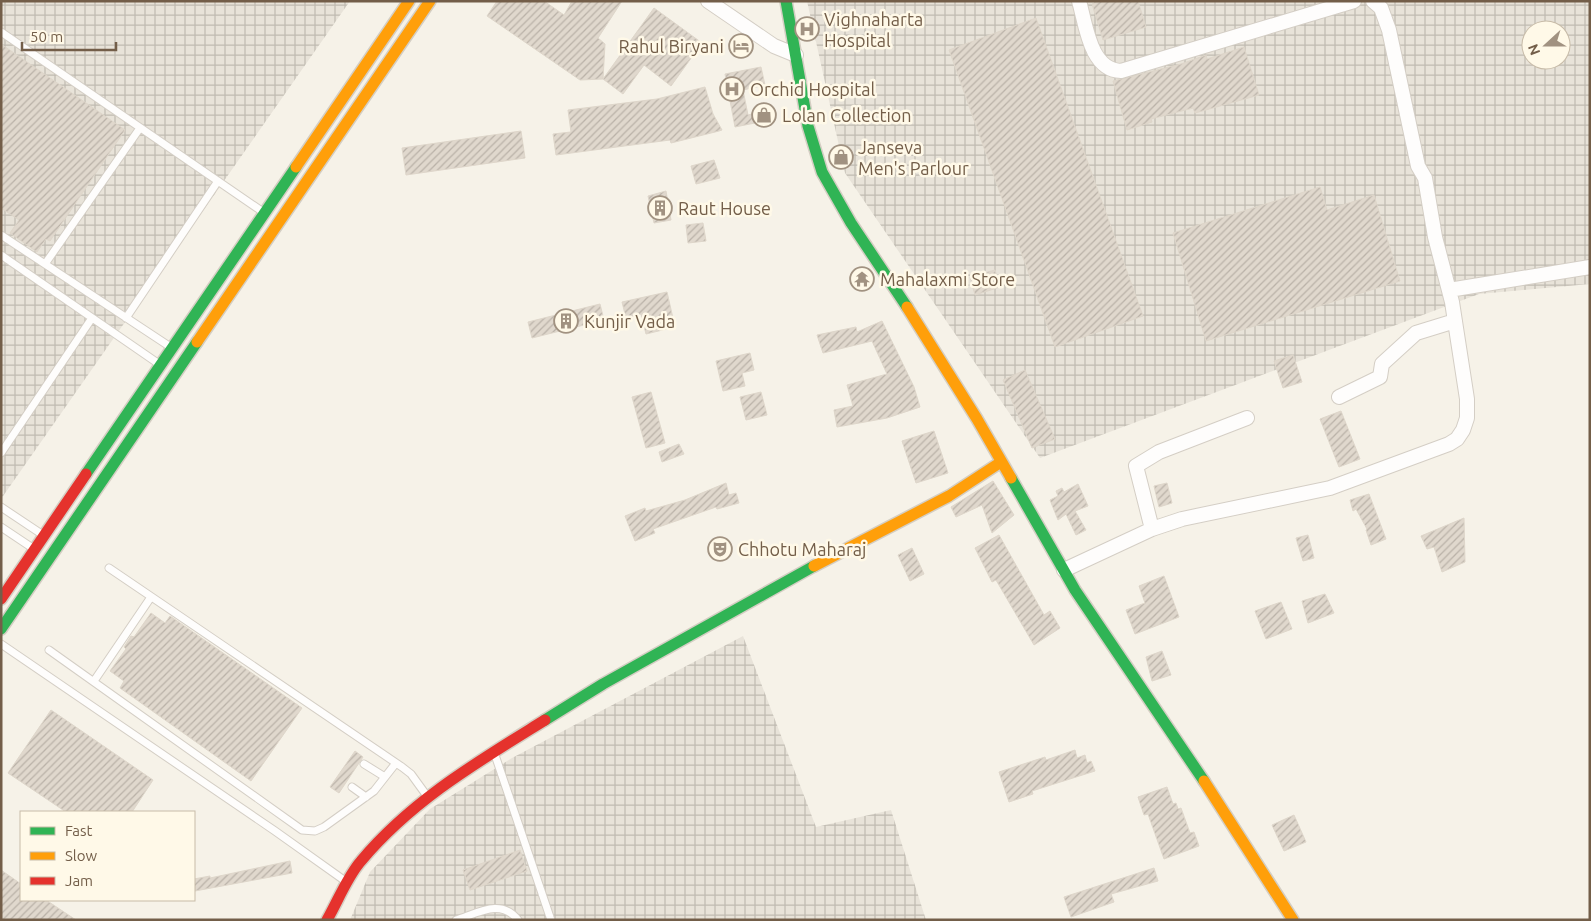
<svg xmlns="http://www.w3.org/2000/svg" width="1591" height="921" font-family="Ubuntu,sans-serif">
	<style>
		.industrial { fill: url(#industrial-grid); fill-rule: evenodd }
		.building { fill: url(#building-hatch); stroke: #ded6ca }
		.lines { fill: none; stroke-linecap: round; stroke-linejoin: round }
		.lane-casing { stroke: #d4cec5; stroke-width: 9 }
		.street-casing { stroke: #d4cec5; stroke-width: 16 }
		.fast-casing { stroke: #d4cec3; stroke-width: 14 }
		.slow-casing { stroke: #d4cec3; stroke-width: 14 }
		.jam-casing { stroke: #d4cec3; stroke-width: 14 }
		.lane { stroke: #fefdfc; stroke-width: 7 }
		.street { stroke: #fefdfc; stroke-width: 14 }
		.fast { stroke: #30b455; stroke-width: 11 }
		.slow { stroke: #ff9f0a; stroke-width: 11 }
		.jam { stroke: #e5322d; stroke-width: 11 }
		.labels { text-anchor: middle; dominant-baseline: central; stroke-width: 5; stroke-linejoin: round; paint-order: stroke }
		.poi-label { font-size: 18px; fill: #735e49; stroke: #fff9e8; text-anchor: start }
	</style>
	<defs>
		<pattern id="industrial-grid" width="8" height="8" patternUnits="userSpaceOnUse" patternTransform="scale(1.25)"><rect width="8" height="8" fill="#e8e3d9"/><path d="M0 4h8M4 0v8" fill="none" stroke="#c0bbb2"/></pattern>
		<pattern id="building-hatch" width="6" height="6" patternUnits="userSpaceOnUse" patternTransform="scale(1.25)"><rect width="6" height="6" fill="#e0d8cd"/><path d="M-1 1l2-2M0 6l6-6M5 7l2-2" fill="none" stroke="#bab2a8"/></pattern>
	</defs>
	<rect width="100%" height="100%" fill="#f6f2e8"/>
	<path class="industrial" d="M1,1H350L1,499Z
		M807,1H1590V284L1479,294L1040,458L845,173ZM1531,30H1561V60H1531Z
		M743,636L816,827L891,810L926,920H350L370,872L430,809L512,758Z"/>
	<path class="building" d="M497,1H544L564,15L572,1H622L598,38L605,44L603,79L580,80L487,16Z
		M1102,1H1138L1146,27L1103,40L1092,4Z
		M654,8L702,43L671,86L644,65L623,94L603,79Z
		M1036,18L1143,316L1055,347L949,50Z
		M1,44L125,130L50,241L46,239L37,252L10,233L19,220L1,208Z
		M1244,47L1259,95L1195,113L1193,108L1151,119L1152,122L1127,130L1113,81L1181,64L1206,55L1207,59Z
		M761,67L765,85L743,90L748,115L769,110L770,120L735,127L725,74Z
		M705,87L713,114L722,130L719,131L671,143L670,140L556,155L553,134L571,132L568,110L657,99Z
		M521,131L525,158L406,175L402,148Z
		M714,160L720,178L696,184L691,166Z
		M1320,187L1327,210L1374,195L1400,281L1206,341L1173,233Z
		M666,191L671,220L654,223L648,196Z
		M703,223L706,241L688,243L686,225Z
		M995,270L1000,287L975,295L970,277Z
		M667,292L675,327L646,334L641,314L626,318L622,302Z
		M600,304L604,320L532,338L528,322Z
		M882,321L914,387L920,407L887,418L837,427L834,410L853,406L847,385L887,374L872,341L823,353L817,335L856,327L857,332Z
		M750,353L754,370L742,373L745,386L723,391L716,361Z
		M1293,355L1302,382L1283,388L1274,361Z
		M1025,370L1055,439L1032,448L1003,380Z
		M651,392L665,443L646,448L632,397Z
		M761,392L767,415L746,420L740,397Z
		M1341,411L1360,459L1339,467L1320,419Z
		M934,431L948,473L916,483L902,441Z
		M679,444L684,454L662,462L659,452Z
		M993,481L1014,515L992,533L982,505L956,517L951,507Z
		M726,483L729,495L736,493L739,503L717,509L716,507L653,529L655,533L635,541L625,516L645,508L646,511L685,500Z
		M1167,483L1172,503L1159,507L1154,486Z
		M1078,484L1088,506L1075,511L1086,530L1076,535L1066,514L1058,520L1050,500L1058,496L1056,491L1062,488L1064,492Z
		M1369,494L1386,539L1371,545L1366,530L1367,529L1356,509L1353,511L1350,500Z
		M1464,518L1465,562L1442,572L1434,547L1427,549L1421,536Z
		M999,535L1044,615L1050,611L1060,628L1034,645L996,580L992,582L975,548Z
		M1308,535L1314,558L1303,561L1296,538Z
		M912,548L924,574L910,581L898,555Z
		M1164,576L1179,617L1135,634L1126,610L1145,603L1139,586Z
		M1325,594L1334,613L1308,623L1302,601Z
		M1281,602L1292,629L1266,639L1255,611Z
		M151,613L165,623L170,616L302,708L251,781L120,688L124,681L110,671L126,649L124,647L131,636L134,637Z
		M1162,651L1171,675L1152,681L1146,657Z
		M51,710L153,780L132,812H66L8,773Z
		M1075,750L1077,758L1085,755L1087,763L1091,761L1095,771L1032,791L1033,794L1009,802L999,772L1045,757L1046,760Z
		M355,751L363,757L339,793L330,787Z
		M1167,787L1173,804L1176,803L1178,809L1181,808L1190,833L1194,832L1199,846L1164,859L1148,814L1144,815L1138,797Z
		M1294,815L1306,842L1284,851L1272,825Z
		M520,850L527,871L470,890L463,870Z
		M290,861L292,873L195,891L194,879L210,876V878Z
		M1154,868L1158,881L1111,894L1114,902L1071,917L1064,897Z
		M1,870L21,884V900H46L76,920H1Z"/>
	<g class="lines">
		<g class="lane-casing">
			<path id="lane" d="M1,32L263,212
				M1,235L172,348
				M1,255L159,364
				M45,264L140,128
				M126,318L218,181
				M1,453L92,318
				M1,507L43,535
				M1,527L34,549
				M109,568L402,767L411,774L427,796
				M1,644L275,831L348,883
				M49,650L302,830L315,831L324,827L374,791L396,763
				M94,681L151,597
				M494,752L551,920
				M364,764L385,777
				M352,787L366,797
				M456,920C478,913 501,898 518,920"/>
		</g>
		<g class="street-casing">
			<path id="street" d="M708,1L774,46L796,55
				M1079,1C1086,25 1090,70 1121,71L1354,1
				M1449,290L1590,267
				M1339,397L1380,377L1382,364L1416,333L1455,321
				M1152,529L1136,466L1159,452L1247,418
				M1064,570L1152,529L1182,519L1330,488L1449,444L1457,439L1463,430L1467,418V399L1452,302L1435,237L1425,178L1418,166L1389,30L1381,8L1373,1"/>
		</g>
		<g class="fast-casing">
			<path id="fast" d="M786,1L808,126L822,172L851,223L907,307
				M86,474L296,167
				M1011,478L1075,590L1204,781
				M1,629L197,342
				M545,720L603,684L814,566"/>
		</g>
		<g class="slow-casing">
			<path id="slow" d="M296,167L409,1
				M907,307L977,419L1011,478
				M197,342L430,1
				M814,566L949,496L1001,462
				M1204,781L1293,920"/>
		</g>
		<g class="jam-casing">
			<path id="jam" d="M1,599L86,474
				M327,920C338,901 347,877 361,861C412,800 479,761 545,720"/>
		</g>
		<use href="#lane" class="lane"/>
		<use href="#street" class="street"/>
		<use href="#fast" class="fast"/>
		<use href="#slow" class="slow"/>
		<use href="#jam" class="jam"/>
	</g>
	<defs>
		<g id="hospital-ring" transform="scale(1.25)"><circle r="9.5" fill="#fff9e8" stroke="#a19281" stroke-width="1.5"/><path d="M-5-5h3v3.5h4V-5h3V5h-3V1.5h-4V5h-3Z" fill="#a19281"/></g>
		<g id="hotel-ring" transform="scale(1.25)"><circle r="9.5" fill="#fff9e8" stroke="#a19281" stroke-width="1.5"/><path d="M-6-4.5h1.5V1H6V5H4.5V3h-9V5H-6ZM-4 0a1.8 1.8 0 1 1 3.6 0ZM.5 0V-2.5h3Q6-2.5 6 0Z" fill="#a19281"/></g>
		<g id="shop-ring" transform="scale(1.25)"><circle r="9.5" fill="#fff9e8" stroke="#a19281" stroke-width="1.5"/><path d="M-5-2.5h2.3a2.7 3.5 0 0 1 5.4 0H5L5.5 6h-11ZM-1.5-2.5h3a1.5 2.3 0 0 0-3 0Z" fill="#a19281"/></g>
		<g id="building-ring" transform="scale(1.25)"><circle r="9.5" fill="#fff9e8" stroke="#a19281" stroke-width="1.5"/><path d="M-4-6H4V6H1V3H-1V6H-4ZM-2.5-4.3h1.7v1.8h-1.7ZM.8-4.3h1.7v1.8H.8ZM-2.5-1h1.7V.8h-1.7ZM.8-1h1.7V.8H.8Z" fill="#a19281"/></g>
		<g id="temple-ring" transform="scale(1.25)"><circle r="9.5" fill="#fff9e8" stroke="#a19281" stroke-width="1.5"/><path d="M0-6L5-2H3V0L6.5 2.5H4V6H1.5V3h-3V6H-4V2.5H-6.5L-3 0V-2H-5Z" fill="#a19281"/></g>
		<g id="theatre-ring" transform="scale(1.25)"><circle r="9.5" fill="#fff9e8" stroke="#a19281" stroke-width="1.5"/><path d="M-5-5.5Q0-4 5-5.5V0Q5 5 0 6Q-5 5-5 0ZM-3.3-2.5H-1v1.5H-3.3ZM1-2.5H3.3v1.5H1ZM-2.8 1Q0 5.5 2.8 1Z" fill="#a19281"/></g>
	</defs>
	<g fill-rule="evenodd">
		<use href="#hospital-ring" x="807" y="29"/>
		<use href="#hotel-ring" x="741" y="46"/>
		<use href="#hospital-ring" x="732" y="89"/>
		<use href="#shop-ring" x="764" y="115"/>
		<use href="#shop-ring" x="841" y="157"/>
		<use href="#building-ring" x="660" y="208"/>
		<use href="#temple-ring" x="862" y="279"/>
		<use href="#building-ring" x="566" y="321"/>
		<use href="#theatre-ring" x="720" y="549"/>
	</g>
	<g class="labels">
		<g class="poi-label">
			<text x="824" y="19">Vighnaharta<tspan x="824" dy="21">Hospital</tspan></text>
			<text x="724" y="46" text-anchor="end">Rahul Biryani</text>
			<text x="750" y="89">Orchid Hospital</text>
			<text x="782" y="115">Lolan Collection</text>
			<text x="858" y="147">Janseva<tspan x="858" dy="21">Men's Parlour</tspan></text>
			<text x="678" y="208">Raut House</text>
			<text x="880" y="279">Mahalaxmi Store</text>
			<text x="584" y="321">Kunjir Vada</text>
			<text x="738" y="549">Chhotu Maharaj</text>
		</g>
	</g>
	<rect width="1591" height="921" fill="none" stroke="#735e49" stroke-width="5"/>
	<rect x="20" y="811" width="175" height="90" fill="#fff9e8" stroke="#c7bba8"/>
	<rect x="30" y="827" width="25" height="8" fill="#30b455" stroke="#c7bba8"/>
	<text x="65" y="836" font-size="15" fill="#735e49">Fast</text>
	<rect x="30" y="852" width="25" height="8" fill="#ff9f0a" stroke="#c7bba8"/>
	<text x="65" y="861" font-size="15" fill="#735e49">Slow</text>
	<rect x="30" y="877" width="25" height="8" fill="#e5322d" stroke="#c7bba8"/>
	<text x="65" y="886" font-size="15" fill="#735e49">Jam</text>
	<g transform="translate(1546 45) rotate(249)"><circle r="24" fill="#fff9e8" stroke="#c7bba8"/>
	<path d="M0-4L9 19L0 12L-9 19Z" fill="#a19281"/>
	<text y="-8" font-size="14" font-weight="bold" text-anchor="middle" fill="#735e49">N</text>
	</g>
	<path d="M22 42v8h94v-8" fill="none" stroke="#735e49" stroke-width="2.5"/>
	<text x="30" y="42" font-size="15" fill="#735e49" stroke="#fff9e8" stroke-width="4" paint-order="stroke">50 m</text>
</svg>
